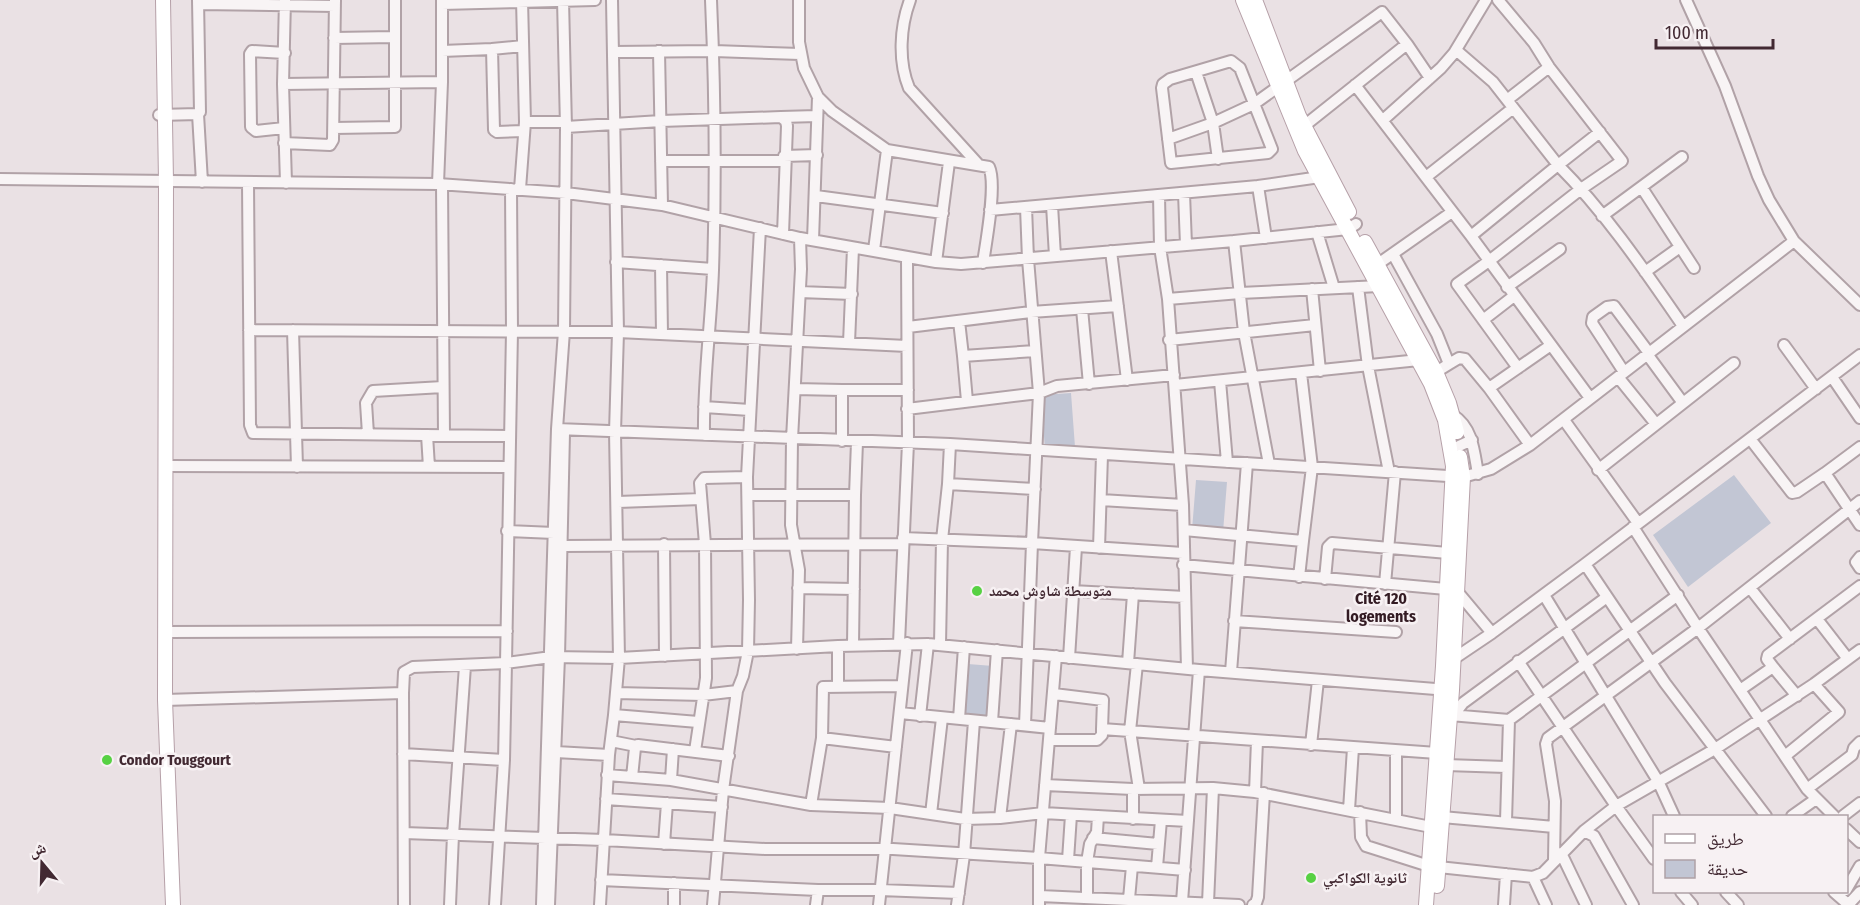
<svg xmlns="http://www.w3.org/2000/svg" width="1860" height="905" font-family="'Fira Sans Condensed','Noto Naskh Arabic',sans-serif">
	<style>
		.green { fill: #c2c6d4 }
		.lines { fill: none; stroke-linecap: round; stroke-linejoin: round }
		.minor-casing { stroke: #b1a2a7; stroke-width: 14 }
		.major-casing { stroke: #b6a0a8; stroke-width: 16 }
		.minor { stroke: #f8f4f5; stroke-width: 10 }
		.major { stroke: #fff; stroke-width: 14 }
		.poi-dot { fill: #57d143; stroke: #f7f1f3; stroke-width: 2 }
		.labels { text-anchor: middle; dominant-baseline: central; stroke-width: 5; stroke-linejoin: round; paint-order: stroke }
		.poi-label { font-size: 15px; font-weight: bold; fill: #422932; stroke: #f7f1f3; text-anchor: start }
		.neighbourhood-label { font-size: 16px; font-weight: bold; fill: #331b23; stroke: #f7f1f3 }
	</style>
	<rect width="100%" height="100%" fill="#eae1e4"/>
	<path class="green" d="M1071,393L1075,447L1045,450L1041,395Z
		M1734,475L1771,523L1688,587L1653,535Z
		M1196,480L1227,482L1223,532L1192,530Z
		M968,664L993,666L988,719L963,717Z"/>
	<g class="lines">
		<g class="minor-casing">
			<path id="minor" d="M285,0L283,84L286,183
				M612,0L618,332L615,432L619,658L614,715L698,722
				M799,0V42L804,68L818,97L832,111L887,150L989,167C997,184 986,242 983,263
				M910,0C900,27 898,61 909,88L978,164
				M1498,0L1534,43L1549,67L1622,161L1581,189L1489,261L1457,284L1518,368
				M1686,0L1725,86L1758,176L1769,200L1794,241
				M198,4L335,6
				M442,4L595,0
				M334,38L394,37
				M492,49L523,46
				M1456,50L1493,82L1558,165L1600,132
				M442,51L492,49L494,130L497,132L524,131
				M659,51L662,205
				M613,52L714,51L800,54
				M1231,61L1240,68L1272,149L1268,153L1171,163L1162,88L1163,84L1170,79Z
				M1196,72L1213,123L1218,159
				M283,84L442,82
				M1355,85L1471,236L1590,398
				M1507,100L1549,67
				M198,114L202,182
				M159,115L198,114L200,112L198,0
				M781,117L817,116
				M1383,120L1441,68L1454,53L1486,0
				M525,122H566
				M566,127L661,121L781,117L786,121L787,126L783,234
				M284,128L256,131L251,127L250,54L252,51L285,53
				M334,128L395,127V0
				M1299,130L1407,44
				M1168,139L1213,123L1254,104L1382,12L1407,44L1430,78
				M284,143L330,145L333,140L335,0
				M784,156L817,155
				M661,161H784
				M1426,177L1512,109
				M0,179L438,184L566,193L662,205L800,238L936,262L961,264L1234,241L1348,229L1356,224
				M248,183L250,425L253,433L509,436
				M438,184L442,82V0
				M442,184L444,435
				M1258,186L1266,238
				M1642,188L1694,268
				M511,189L512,331L506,663L551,657L619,658L838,646L928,644L1199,670L1448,690
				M520,189L525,122L522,0
				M1184,193L1186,245
				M1159,195L1160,247L1168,299L1183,505L1187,669
				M816,196L943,213
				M1052,205L1055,256
				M990,210L1258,186L1320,177
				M1602,216L1682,157
				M1317,232L1334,288
				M1471,236L1558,165C1606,213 1645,271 1683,326
				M813,240L818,97
				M1234,241L1244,332L1269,464
				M874,250L887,150
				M1111,251L1127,380
				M1393,254L1437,334L1449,364L1436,372
				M616,262L713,269
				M936,262L949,162
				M1378,264L1452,212
				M661,265L662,334
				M1645,272L1680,247
				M1358,287L1368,366L1389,472
				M1507,287L1560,249
				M1312,289L1320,371
				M800,292L852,294
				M1168,299L1240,293L1379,286
				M1082,309L1089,384
				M1483,320L1514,296
				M959,321L963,356
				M908,327L1031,312L1118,306
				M249,330L618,332L907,346
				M293,330L297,467
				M1169,340L1315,325
				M849,343L853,248
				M1784,345L1816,389
				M1647,354L1683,403
				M1449,364L1459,358L1465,359L1489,388L1530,445
				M1624,372L1592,323L1593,317L1607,307L1614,306L1649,353
				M1301,373L1312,467L1303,541
				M1618,377L1656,424
				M1832,377L1860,418
				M1220,381L1227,462
				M1175,385L1419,360
				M1489,388L1551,345
				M795,389L842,390V441
				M842,390H908
				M967,401L963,356L1035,351
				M704,407L750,410
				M907,409L1039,393L1057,386L1174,375
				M1453,415C1473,428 1474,452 1478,474
				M1564,420L1638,523
				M557,429L950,444L1463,477L1491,469L1530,445L1794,241L1860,305
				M368,434L366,403L373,391L443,387
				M427,435L429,467
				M704,435C703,380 711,326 713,270C716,180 715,90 711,0
				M1751,440L1792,493L1797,492L1825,473
				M1459,446L1472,440
				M1860,447L1825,473L1860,525
				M165,466L509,467
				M1598,470L1734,363
				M948,484L1035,489
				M748,495H855L857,442
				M1101,500L1183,505
				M618,502L701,499
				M1633,527L1698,628L1807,789L1834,816
				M1184,530L1303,541L1299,577
				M507,531L554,533
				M903,538L1032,543L1039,393L1028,259L1026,207
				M664,544L665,656
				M563,546L902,544
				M1099,548L1102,455
				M1860,557L1856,562L1860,568
				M1585,564L1665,683L1766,816
				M1183,565L1446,589
				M1325,579L1328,547L1332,543L1448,553
				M1385,584L1395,472
				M798,588L854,589
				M1750,588L1790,639
				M1456,590L1492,633
				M1072,591L1185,597
				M1544,595L1658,781L1674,816
				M1817,619L1848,659
				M1234,621L1396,632
				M165,632L507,631
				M899,643L908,443L907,258
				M940,644L942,540L948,484L950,444
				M853,645L855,495
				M838,646V686
				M797,649L799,570L791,525L792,439L801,269L800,238
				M1069,658L1076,547
				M1518,661L1616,806L1654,859
				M1449,662L1492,633L1585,564L1860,355
				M1128,663L1133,594
				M1137,664L1130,731L1139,789
				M1773,667L1767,659L1768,655L1860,586
				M1231,672L1247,463
				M1740,690L1773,667L1797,696
				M616,693L703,695L737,691
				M1054,694L1103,700L1102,729
				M165,700L403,693
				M900,713L1050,728
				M1450,715L1509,720L1678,595
				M920,716L928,644
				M1453,716L1463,703L1607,597
				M959,719L964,647
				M992,722L997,650
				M1025,725L1032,543L1183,553
				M822,738L896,747
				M1049,740H1097L1102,735V729L1437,753
				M611,741L636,746
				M1311,745L1318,680
				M695,751L706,678L705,544L700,483L704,478L747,477
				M1396,751V819
				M556,752L609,755
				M403,754L504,760
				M1785,756L1839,712L1814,684
				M1446,765L1506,767
				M607,775L671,780L811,805L890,808L965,819L1000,818L1043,813L1188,821
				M632,777L635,748L638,745L729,756
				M671,780L673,749
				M1045,785L1133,789L1213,788L1255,792L1431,827
				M1807,789L1852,755L1854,748L1860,742
				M1255,792L1257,741
				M606,799L722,807
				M811,805L822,738L823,687L902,686
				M1349,810L1353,748
				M1360,812L1361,837L1366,846L1429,866L1533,877L1543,873L1584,831L1616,806L1715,749L1814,684L1860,650
				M931,814L942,718
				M1792,816L1816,799
				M1843,816L1860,803
				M1442,817L1554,827
				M1000,818L1011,724
				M1133,819V789
				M1506,821L1509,720
				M1846,829L1860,842
				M1584,831L1594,836L1633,905
				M404,833L604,840L765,849H893L1039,858L1185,870
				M1093,838L1158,844
				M664,844L667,803
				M1561,853L1586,905
				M1068,860L1071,815
				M1554,860L1555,801L1546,744L1548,738L1698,628L1860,501
				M1157,867L1161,820
				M1533,877L1546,905
				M601,880L818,890H880L959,893
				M1846,890L1860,866
				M1681,892L1692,905
				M1726,892L1738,905
				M1834,892L1849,905
				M1040,896L1239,905
				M1087,897V862L1090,844L1097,832L1098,816
				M1129,899L1132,866
				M1182,902L1199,670
				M1208,903L1213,788
				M1849,904L1860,892
				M404,905L403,693L404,672L413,667L506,663L504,760L495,905
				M450,905L453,835L465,666
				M542,905L557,429L564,331L566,127L563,0
				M549,905L559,657L564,433
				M600,905L609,755L614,715
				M674,905V883
				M713,905L723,790L737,691L743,676L748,651L749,600L747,477L760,228
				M816,905L818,890
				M879,905L907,643
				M957,905L964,855L974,721
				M1039,905V858L1056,656
				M1253,905L1256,903L1258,897L1264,793
				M1504,905L1506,874"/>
		</g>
		<g class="major-casing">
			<path id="major" d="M163,0L166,181L165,700L173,905
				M1243,0L1305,151L1431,384L1445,420L1453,466L1443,666L1426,905
				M1255,0L1299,116L1349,212
				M1365,242L1436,372L1449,403L1457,432
				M1437,886L1452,690L1463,477L1460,457"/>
		</g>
		<use href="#minor" class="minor"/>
		<use href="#major" class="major"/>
	</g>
	<g class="poi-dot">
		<circle cx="977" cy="591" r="6"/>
		<circle cx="107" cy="760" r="6"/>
		<circle cx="1311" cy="878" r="6"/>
	</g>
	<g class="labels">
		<g class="poi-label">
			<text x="989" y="591">متوسطة شاوش محمد</text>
			<text x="119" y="760">Condor Touggourt</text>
			<text x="1323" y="878">ثانوية الكواكبي</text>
		</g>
		<g class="neighbourhood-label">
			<text x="1381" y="598">Cité 120<tspan x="1381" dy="18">logements</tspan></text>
		</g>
	</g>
	<rect x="1653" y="815" width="195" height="78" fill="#f7f1f3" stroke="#afa1a6" stroke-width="1.5"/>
	<rect x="1665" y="834" width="30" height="9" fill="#ffffff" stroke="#afa1a6" stroke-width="1.5"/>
	<text x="1707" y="845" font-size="18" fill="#422932">طريق</text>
	<rect x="1665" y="860" width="30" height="18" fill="#c2c6d4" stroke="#afa1a6" stroke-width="1.5"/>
	<text x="1707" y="875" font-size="18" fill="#422932">حديقة</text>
	<g transform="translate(42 863) rotate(341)" stroke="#f7f1f3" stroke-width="4.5" paint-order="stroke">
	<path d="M0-4.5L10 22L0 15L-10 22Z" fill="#422932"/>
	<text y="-9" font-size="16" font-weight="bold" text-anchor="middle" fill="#422932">ش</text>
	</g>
	<path d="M1656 39v9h117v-9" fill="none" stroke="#422932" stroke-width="3"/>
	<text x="1665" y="39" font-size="18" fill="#422932" stroke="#f7f1f3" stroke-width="4.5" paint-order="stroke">100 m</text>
</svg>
